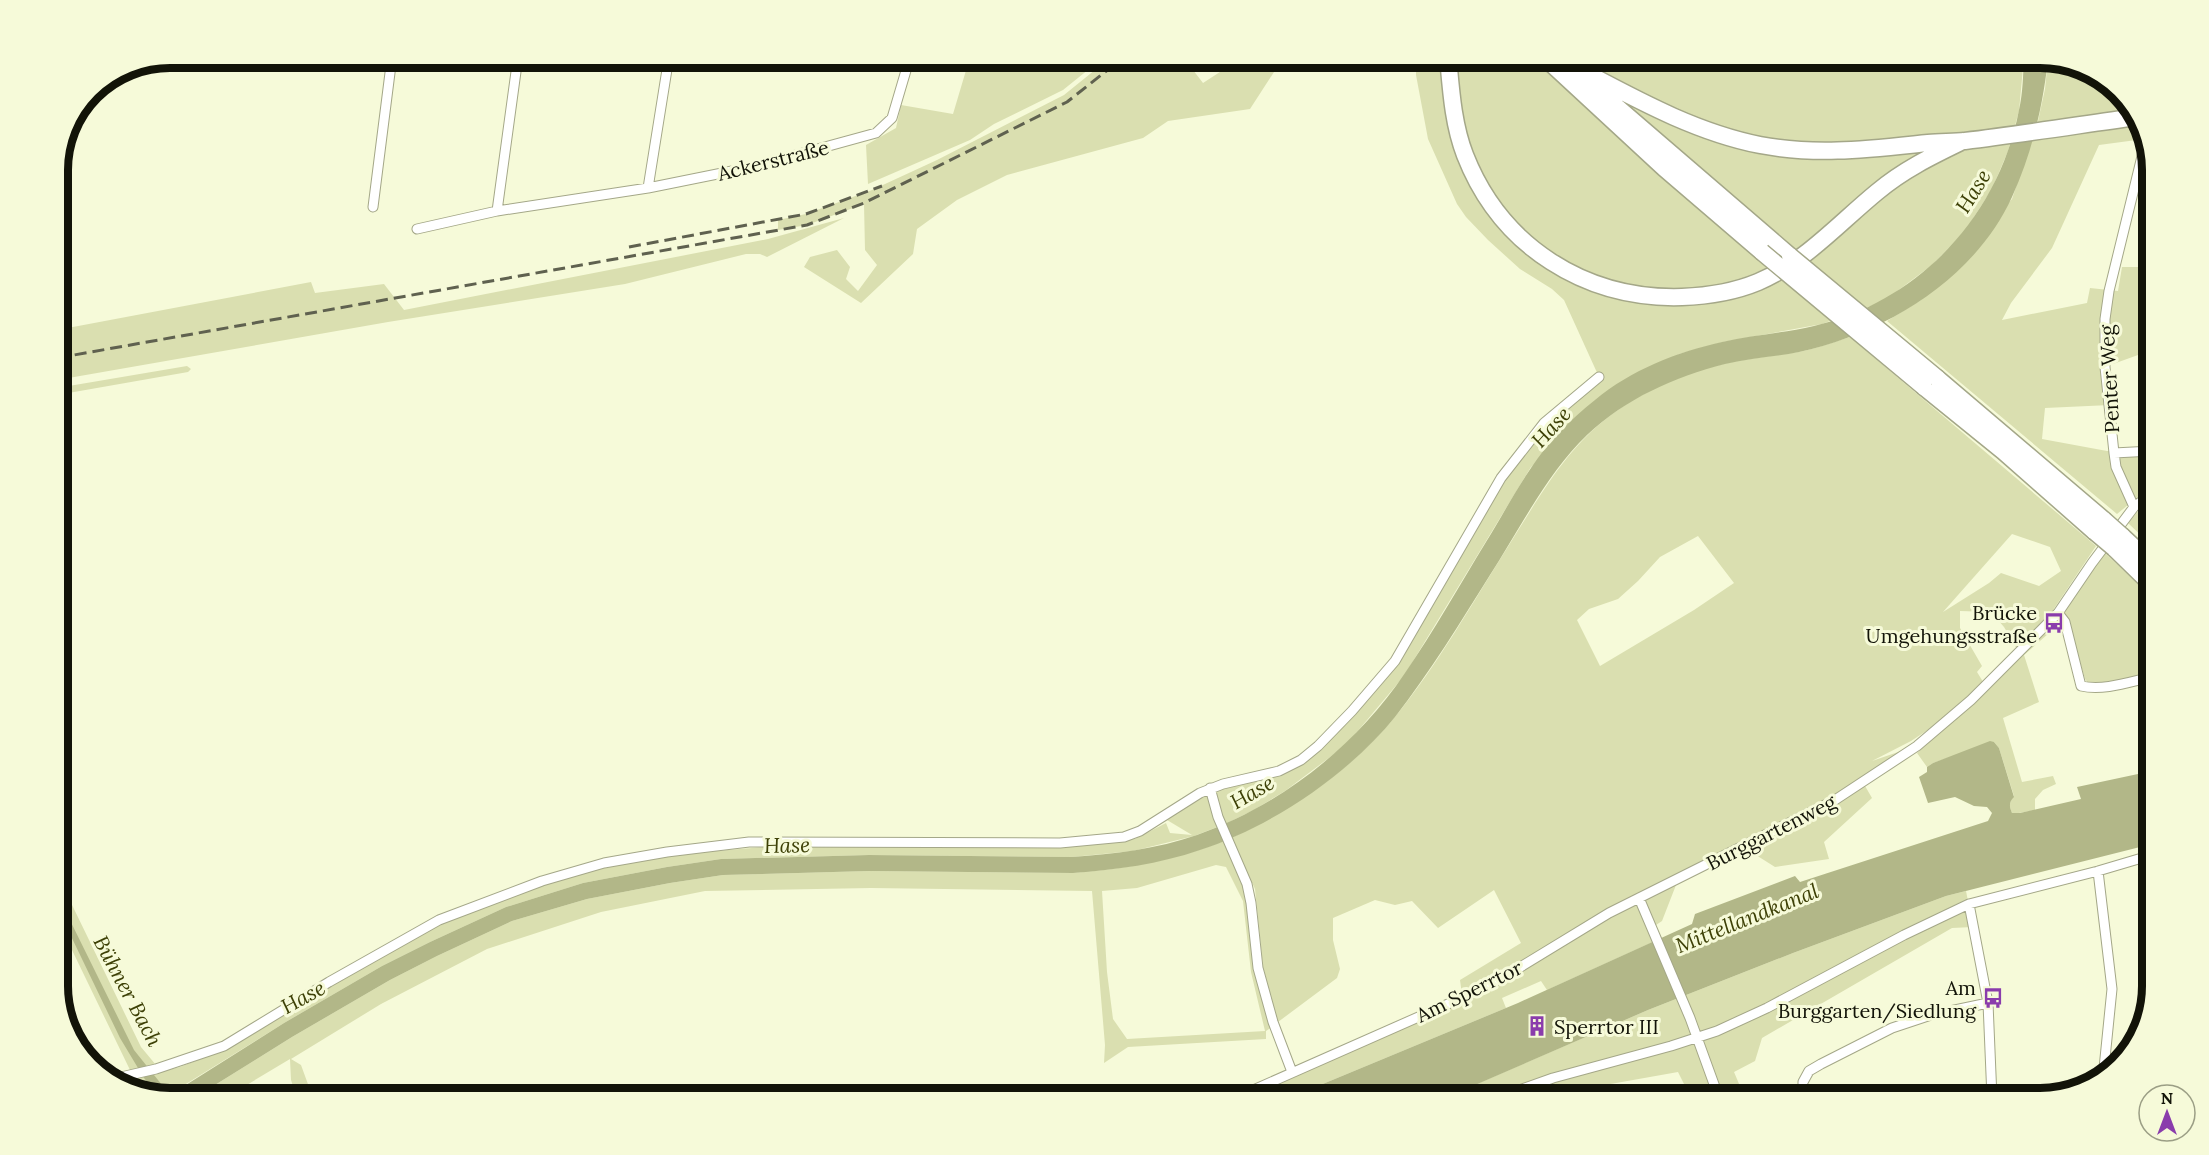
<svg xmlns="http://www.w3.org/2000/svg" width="2209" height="1155" font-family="Lora,serif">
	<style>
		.green { fill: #dadfb0; fill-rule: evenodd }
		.water { fill: #b2b788 }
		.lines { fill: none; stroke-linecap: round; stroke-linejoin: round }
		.street-casing { stroke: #a4a788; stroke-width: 11 }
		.highway-casing { stroke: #a4a788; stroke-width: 19 }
		.street { stroke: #fff; stroke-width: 9 }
		.highway { stroke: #fff; stroke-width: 16 }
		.rail { stroke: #5f614f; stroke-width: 3; stroke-dasharray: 12 6; stroke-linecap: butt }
		.highway-bridge-casing { stroke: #a4a788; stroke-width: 19; stroke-linecap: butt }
		.highway-bridge { stroke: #fff; stroke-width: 16 }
		.labels { text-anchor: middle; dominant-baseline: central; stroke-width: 6; stroke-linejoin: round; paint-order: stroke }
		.street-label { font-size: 20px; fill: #121308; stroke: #f6fad9 }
		.poi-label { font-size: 20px; fill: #121308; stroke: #f6fad9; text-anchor: end }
		.water-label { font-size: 21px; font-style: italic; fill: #3d4006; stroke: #f6fad9 }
		.rim { fill: none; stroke: #121308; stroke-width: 8 }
	</style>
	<rect width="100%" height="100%" fill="#f6fad9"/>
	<path class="green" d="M970,57H1104L1063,90L994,124L970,140L868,184L866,145L896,128L901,105L953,114Z
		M1111,57H1183L1203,83L1243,57H1301L1274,72L1250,109L1168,121L1143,138L1007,175L957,200L917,229L913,254L861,303L804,267L810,257L837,250L850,267L846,279L858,291L877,265L865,250L864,204L807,225L778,230V220L806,214L872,190L937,160L1064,95Z
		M1332,57H1397L1355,69Z
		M1416,57H1544L1561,73L1565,57H2024L2019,111L2008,151L1992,189L1965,231L1932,265L1884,301L1822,324L1723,342L1679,354L1531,467L1404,676L1346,745L1285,791L1252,811L1225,824L1194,836L1133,851L1072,857L869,855L721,859L667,867L583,883L506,907L430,942L382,966L284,1023L165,1097L130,1089L131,1079L180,1067L226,1049L334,982L440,924L544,884L606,866L667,855L802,844L1066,845L1135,839L1166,823L1170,833L1192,835L1162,817L1200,793L1301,760L1395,661L1501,478L1544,423L1599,377L1564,300L1552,289L1520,269L1488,240L1466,217L1457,204L1428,139L1416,75Z
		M2048,59L2090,69L2133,107L2144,139L2099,145L2052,248L2011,303L2002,320L2087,303L2090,288L2118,291L2122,267H2146L2152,263V350L2113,364V339H2105L2110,405L2045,408L2042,439L2107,451L2152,449V488L2140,495L2117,514L1887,321L1921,300L2012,199L2038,121L2045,89Z
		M844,218L767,257L760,254H746L625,284L388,322L57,380V330L311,282L315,293L384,284L404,310L768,239Z
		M1850,337L2096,546L2049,616L2017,649L2004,627L1991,612L1960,611V628L1982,666L1977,672L1985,685L1946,718L1911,741L1872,761L1904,750L1861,779L1872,798L1824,842L1829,859L1775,867L1748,850L1740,842L1673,876L1676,885L1662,921L1650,929L1655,941L1547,990L1541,981L1502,998L1506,1008L1289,1098H1242L1463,1002L1460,980L1521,943L1494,890L1438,928L1412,901L1395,905L1375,900L1333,918V940L1340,969L1337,978L1278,1022L1263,967L1255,889L1231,838C1292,810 1351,770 1394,718C1438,665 1472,603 1509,545C1540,496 1567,446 1615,412C1648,388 1688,372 1727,363C1750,358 1775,356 1798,352C1816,349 1833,342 1850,337ZM2012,534L2050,547L2061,571L2039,586L2001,573L1989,583L1943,612ZM1698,536L1734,583L1694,610L1600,666L1577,620L1589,609L1618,599L1638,581L1660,557Z
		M187,366L191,369L188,372L57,395V388Z
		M2146,502L2152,508V546L2128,523Z
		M2105,553L2152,597V677L2092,688L2085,679L2070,627L2057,626L2024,655L2039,702L2003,718L2022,782L2053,776L2056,784L2043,790L2035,799V810L2019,813H2012C2009,806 2009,802 2014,796L1999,748L1994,742L1933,763L1927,767L1917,753C1987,693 2049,625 2105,553Z
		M1224,841L1248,896L1272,1027L1266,1031V1039L1128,1047L1104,1063L1105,1045L1092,891L871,888L705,891L601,912L487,949L381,1004L291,1059L301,1065L313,1098H297L291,1080L290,1059L225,1098H194L292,1037L390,980L437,956L512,921L587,899L670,883L723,875L869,871L1073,873C1125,869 1175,860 1224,841ZM1216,865L1226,867L1243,901L1251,972L1265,1031L1127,1039L1113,1019L1107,972L1102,891L1137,888Z
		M57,874L141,1047L156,1065L130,1070L57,919Z
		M1966,891L1973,927L1952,928L1762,1038L1755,1061L1734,1072L1745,1098H1691L1678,1072L1532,1098H1444L1648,1010L1793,953L1946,896Z"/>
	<path class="water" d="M2024,57L2048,59C2043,106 2032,153 2012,197C1975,279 1884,334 1799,352C1774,357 1749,358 1725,364C1674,377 1625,399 1587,435C1548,472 1519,530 1490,575C1460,623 1430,672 1395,717C1348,775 1271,827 1200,850C1159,864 1116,870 1073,873L869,871L723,875L670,883L587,899L512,921L437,956L390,980L292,1037L194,1098H170L159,1096L144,1078L120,1038L57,907V894L134,1050L170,1095L284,1023L382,966L430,942L506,907L583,883L667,867L721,859L869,855L1072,857C1114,854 1157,849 1197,835C1281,805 1355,747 1405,673C1434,631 1459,586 1486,542C1501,518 1515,491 1531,468C1548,442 1571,419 1595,400C1631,370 1677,352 1722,342C1753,335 1784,333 1814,326C1920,301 1999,215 2019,110C2023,93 2023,75 2024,57Z
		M1990,741L1994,742L1999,748L2014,797C2009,802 2009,806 2012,813H2020L2081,799L2077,787L2152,771V844L1946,896L1793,953L1648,1010L1445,1098H1289L1518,1003L1692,924L1695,914L1795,876L1800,882L1988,821L1992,813L1987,807L1974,806L1955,797L1928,803L1919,777L1927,772V767L1933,763Z"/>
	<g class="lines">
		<g class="street-casing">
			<path id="street" d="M598,66L666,57
				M648,188L669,57
				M373,207L392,57
				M497,211L518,57
				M417,229L497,211L648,188L752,167L876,133L892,118L910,57
				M2114,453L2152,451
				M2134,507L2116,467L2114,453L2105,367V319L2109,291L2145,144
				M2058,613L2065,622L2081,686C2104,691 2129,682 2152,677
				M1210,788L1218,817L1247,884L1251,903L1258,968L1273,1022L1292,1072
				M2098,871L2112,989L2103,1078
				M1639,898L1690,1018L1719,1098
				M1969,904L1988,1003L1992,1098
				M112,1079L156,1069L224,1046L329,982L439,920L542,881L604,863L667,852L749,842L1060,843L1124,837L1140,831L1200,793L1223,784L1279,771L1301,760L1318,746L1352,711L1395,661L1501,478L1544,423L1599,377
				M1235,1098L1466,996L1509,974L1609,913L1835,800L1917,746L1971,700L2058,613L2092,563L2134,507L2152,493
				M1497,1098L1553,1078L1671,1046L1717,1031L1767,1008L1904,935L1969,904L2098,871L2152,855
				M1803,1098V1082L1809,1071L1821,1064L1892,1028L1931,1015L1988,1003"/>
		</g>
		<g class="highway-casing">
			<path id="highway" d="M1448,57C1451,90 1453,124 1465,155C1501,247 1586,300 1682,297C1708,296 1734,292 1758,282C1805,262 1838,224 1877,192C1903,170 1932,156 1963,141
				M1544,57L1664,168L1762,252
				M1565,57L1617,107L1790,256
				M1575,67C1634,98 1694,132 1760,145C1818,156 1870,149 1928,143C1940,142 1952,142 1965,141C2022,134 2079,125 2136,117
				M1937,378L2104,520
				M1924,387L2003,451L2095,532
				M2122,536L2152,564
				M2114,548L2152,585"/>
		</g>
		<use href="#street" class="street"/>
		<use href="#highway" class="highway"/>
		<path class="rail" d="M629,247L806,214L882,186
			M57,358L807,225L864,203L1067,102L1124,57"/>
		<g class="highway-bridge-casing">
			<path id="highway-bridge" d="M1762,252L1924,387
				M1790,256L1937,378
				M2104,520L2122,536
				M2095,532L2114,548"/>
		</g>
		<use href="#highway-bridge" class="highway-bridge"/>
	</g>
	<defs>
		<g id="bus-bare" transform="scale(1.62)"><path d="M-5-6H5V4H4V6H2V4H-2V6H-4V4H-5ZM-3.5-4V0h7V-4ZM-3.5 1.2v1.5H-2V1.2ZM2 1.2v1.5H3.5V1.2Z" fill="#8a3cac" stroke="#f6fad9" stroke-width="2.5" paint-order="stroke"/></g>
		<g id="building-bare" transform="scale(1.62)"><path d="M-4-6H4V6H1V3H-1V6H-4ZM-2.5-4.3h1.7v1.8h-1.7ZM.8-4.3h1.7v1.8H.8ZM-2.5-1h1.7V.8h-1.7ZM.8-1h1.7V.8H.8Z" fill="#8a3cac" stroke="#f6fad9" stroke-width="2.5" paint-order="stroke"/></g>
	</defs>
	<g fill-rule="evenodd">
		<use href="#bus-bare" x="2054" y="623"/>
		<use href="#bus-bare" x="1993" y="998"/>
		<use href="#building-bare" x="1537" y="1026"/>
	</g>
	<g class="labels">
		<g class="street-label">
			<text transform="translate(773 160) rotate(-14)">Ackerstraße</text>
			<text transform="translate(2109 379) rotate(-93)">Penter Weg</text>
			<text transform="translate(1771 832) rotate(-27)">Burggartenweg</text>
			<text transform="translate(1469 991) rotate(-26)">Am Sperrtor</text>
		</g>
		<g class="poi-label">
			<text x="2037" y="612">Brücke<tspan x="2037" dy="23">Umgehungsstraße</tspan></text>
			<text x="1976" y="987">Am<tspan x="1976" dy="23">Burggarten/Siedlung</tspan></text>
			<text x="1554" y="1026" text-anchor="start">Sperrtor III</text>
		</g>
		<g class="water-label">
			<text transform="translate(1973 191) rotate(-58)">Hase</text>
			<text transform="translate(1551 427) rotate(-48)">Hase</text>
			<text transform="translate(1252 792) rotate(-30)">Hase</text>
			<text transform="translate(787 845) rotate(-1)">Hase</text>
			<text transform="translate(1747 918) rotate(-22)">Mittellandkanal</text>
			<text transform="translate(128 991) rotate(62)">Bühner Bach</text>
			<text transform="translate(303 997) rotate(-29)">Hase</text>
		</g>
	</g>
	<path d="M0 0H2209V1155H0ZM170 68H2040A102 102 0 0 1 2142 170V986A102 102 0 0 1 2040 1088H170A102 102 0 0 1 68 986V170A102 102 0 0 1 170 68Z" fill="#f6fad9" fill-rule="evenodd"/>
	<path class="rim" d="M170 68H2040A102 102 0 0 1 2142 170V986A102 102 0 0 1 2040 1088H170A102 102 0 0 1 68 986V170A102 102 0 0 1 170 68Z"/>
	<g transform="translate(2167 1113)"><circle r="28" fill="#f6fad9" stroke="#9b9e85" stroke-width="1.5"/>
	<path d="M0-4.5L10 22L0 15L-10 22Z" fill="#8a3cac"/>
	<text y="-9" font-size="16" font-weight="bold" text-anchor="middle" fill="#121308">N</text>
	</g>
</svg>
